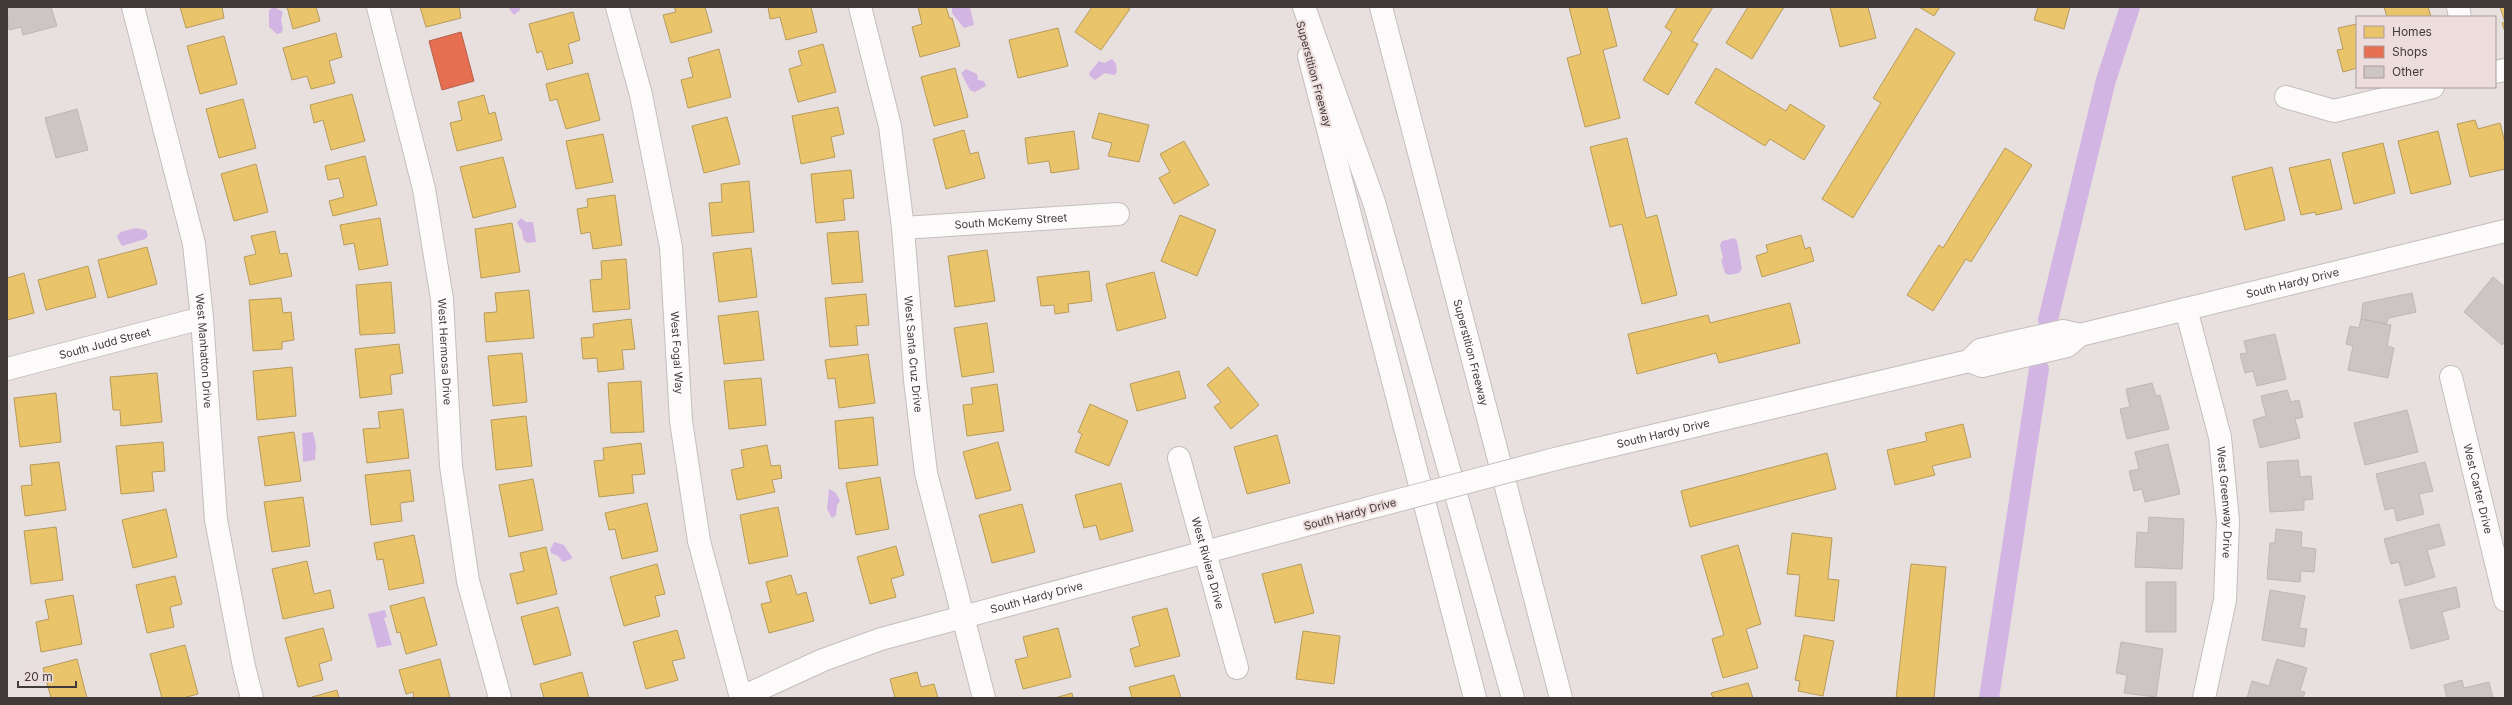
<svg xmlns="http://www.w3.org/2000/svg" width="2512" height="705" font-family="Inter,sans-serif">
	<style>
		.water { fill: #d3b5e4 }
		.homes { fill: #e9c46a; stroke: #b79b5c }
		.shops { fill: #e76f51; stroke: #b55f4a }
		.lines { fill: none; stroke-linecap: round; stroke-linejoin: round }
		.canal { stroke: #d3b5e4; stroke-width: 20 }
		.building { fill: #cbc5c3; stroke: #bdb7b5 }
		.minor-casing { stroke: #c4bebd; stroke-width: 24 }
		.tertiary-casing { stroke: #c4bebd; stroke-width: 24 }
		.motorway-casing { stroke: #c4bebd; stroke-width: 24 }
		.minor { stroke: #fcfafa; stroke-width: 22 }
		.tertiary { stroke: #fcfafa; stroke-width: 22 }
		.motorway { stroke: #fcfafa; stroke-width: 22 }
		.tertiary-bridge-casing { stroke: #c4bebd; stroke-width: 24; stroke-linecap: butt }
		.tertiary-bridge { stroke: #fcfafa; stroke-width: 22 }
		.labels { text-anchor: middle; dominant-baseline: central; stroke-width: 4; stroke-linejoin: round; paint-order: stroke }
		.street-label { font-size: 11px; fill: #413a3a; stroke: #ecdcdb }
	</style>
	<rect width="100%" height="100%" fill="#e8e0df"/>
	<path class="water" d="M274,7L283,12L281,20L283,30L281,33L277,34L269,27V10Z
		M508,7H520V10L514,15Z
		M952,7H970L974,25L964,28L952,13Z
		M1112,59L1116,64L1117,72L1114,75L1105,73L1095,80L1090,76L1089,73L1099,61L1104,63Z
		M966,69L977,74L978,80L984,81L986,86L975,92L970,90L961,73Z
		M521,218L526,222H533L536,242L527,243L523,239L522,231L517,223Z
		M136,228L146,230L148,236L145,239L122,246L117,237L120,232Z
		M1734,238L1737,241L1742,269L1739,273L1728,275L1725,273L1721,260L1723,258L1720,245L1722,241Z
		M313,432L316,446L315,460L303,462L302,433Z
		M829,489L836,493L840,501L837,505L836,515L832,518L827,509Z
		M554,542L564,545L572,557L571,559L563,562L558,556L551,553L550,550Z
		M385,610L387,617L384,618L392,645L377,648L368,614Z"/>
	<path class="homes" d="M180,7H222L224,18L186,28Z
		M287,7H316L320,21L293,29Z
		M420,7H459L461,18L426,27Z
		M674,7H705L712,32L671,43L663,15L676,12Z
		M768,7H811L817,32L786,40L780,17L770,19Z
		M918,7H946L950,19L952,18L960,46L920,57L912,27L922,24Z
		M1092,7H1127L1130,9L1101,50L1075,32Z
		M1569,7H1607L1617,46L1603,50L1620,118L1585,127L1567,58L1581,54Z
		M1677,7H1713L1692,41L1698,44L1668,95L1643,80L1672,32L1665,27Z
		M1748,7H1784L1752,59L1726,43Z
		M1830,7H1868L1876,38L1840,47Z
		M1919,7H1940L1934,16Z
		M2038,7H2070L2064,29L2034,20Z
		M2384,7H2428L2431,17H2387Z
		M2500,7H2505V32L2502,23L2505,22Z
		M573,12L580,40L568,44L573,63L547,70L542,51L537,53L529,24Z
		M2357,24V68L2343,72L2337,50L2343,49L2338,28Z
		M1058,28L1068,66L1018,78L1009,40Z
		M1916,28L1955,53L1853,218L1822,199L1881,103L1873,98Z
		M336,33L342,57L329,61L335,83L311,89L307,76L292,80L283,48Z
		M224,36L237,84L200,94L187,46Z
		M823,44L836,92L798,102L789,69L802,65L798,51Z
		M719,49L731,97L688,108L681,80L693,77L688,58Z
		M955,68L968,117L934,126L921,77Z
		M1716,68L1786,111L1790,104L1825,126L1804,160L1770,139L1765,146L1695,103Z
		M588,73L600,120L566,129L557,99L550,101L546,84Z
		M352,94L365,141L331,150L323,120L314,123L310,105Z
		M484,95L489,114L495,112L502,140L457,151L450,123L462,120L458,102Z
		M243,99L256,148L219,158L206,109Z
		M838,107L844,134L831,137L835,157L801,164L792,116Z
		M1099,113L1149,125L1139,162L1108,156L1112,143L1092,138Z
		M727,117L740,164L704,173L692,126Z
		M2475,120L2478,129L2500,123L2505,143V169L2470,177L2457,124Z
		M964,130L970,154L978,152L985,178L946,189L933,139Z
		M1074,131L1079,169L1051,173L1049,161L1028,164L1025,138Z
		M2438,131L2451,184L2411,194L2398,141Z
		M603,134L613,182L576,189L566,141Z
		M1627,138L1646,218L1657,215L1677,295L1642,304L1622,224L1610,227L1590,147Z
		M1184,141L1209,185L1174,204L1159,178L1170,172L1160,154Z
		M2383,143L2395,193L2354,204L2342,153Z
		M2005,148L2032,165L1971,262L1966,259L1933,311L1907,295L1939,245L1943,248Z
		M365,156L377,205L333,216L329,201L344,197L339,178L328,180L325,166Z
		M503,157L516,207L473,218L460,167Z
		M2330,159L2342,209L2316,215L2315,212L2301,215L2289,168Z
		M256,164L268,212L234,221L221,174Z
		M2272,167L2285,220L2245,230L2232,177Z
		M851,170L854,198L843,199L845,220L816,223L811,174Z
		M749,181L754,232L712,236L709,203L722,202L721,184Z
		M615,195L622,245L593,249L590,232L581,234L577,209L588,207L587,199Z
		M1180,215L1216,230L1197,276L1161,261Z
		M380,218L388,265L359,270L354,243L344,245L340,225Z
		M512,223L520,272L481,278L475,229Z
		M275,231L280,254L287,253L292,276L250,285L244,257L256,254L251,236Z
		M858,231L863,282L832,284L827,233Z
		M1801,235L1805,249L1810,247L1814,261L1762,277L1756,256L1768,252L1766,245Z
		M147,247L157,284L108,298L98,260Z
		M751,248L757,297L719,302L713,253Z
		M987,250L995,301L955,307L948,256Z
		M626,259L630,309L593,312L590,280L602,279L601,261Z
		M88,266L96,297L46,310L38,280Z
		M1089,271L1092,301L1068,304L1069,312L1055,314L1054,305L1041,306L1037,277Z
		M1154,272L1166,318L1117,331L1106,284Z
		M24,273L34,313L7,320V278Z
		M391,282L395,333L360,335L356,285Z
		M529,290L534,338L486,342L484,313L497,312L495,293Z
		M866,294L869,325L856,326L858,345L830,347L825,298Z
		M281,298L283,313L291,312L294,340L282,342V349L253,351L249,300Z
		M1790,303L1800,343L1719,363L1716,353L1637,374L1628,334L1708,315L1710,323Z
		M758,311L764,360L724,364L718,316Z
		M631,319L635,349L622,350L624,369L598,372L597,358L583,359L581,338L594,337L593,324Z
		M987,323L994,372L962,377L954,328Z
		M399,344L403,373L390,375L392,394L360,398L355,349Z
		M522,353L527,402L493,406L488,356Z
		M868,354L875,403L839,408L835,378L828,379L825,360Z
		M292,367L296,416L257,420L253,371Z
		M1228,367L1259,405L1231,429L1214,407L1221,402L1207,385Z
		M1179,371L1186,398L1137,411L1130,384Z
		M157,373L162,422L121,426L120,410H113L110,377Z
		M761,378L766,425L729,429L724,381Z
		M641,381L644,432L611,433L608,383Z
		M997,384L1004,431L967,436L963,405L973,404L971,388Z
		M56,393L61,442L20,447L14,398Z
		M1090,404L1128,421L1109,466L1075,452L1082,434L1078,432Z
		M403,409L409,458L367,463L363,429L380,428L378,412Z
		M526,416L532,466L496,470L491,420Z
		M873,417L878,465L839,469L835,421Z
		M1963,424L1971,457L1932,466L1935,475L1895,485L1887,450L1927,441L1925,433Z
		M294,432L301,481L265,486L258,437Z
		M1277,435L1290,483L1247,494L1234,447Z
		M163,442L165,471L152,472L154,491L121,494L116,446Z
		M998,442L1011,490L976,499L963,452Z
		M641,443L645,474L632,475L634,493L599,497L594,461L604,460L603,448Z
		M767,445L771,466L780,465L782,478L772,480L775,492L737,500L731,470L744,467L741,450Z
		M1827,453L1836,489L1690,527L1681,491Z
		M59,462L66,510L25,516L21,486L32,485L30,465Z
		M410,470L414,501L400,503L402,521L371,525L365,475Z
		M880,477L889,529L856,535L846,483Z
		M533,479L543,530L509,537L499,485Z
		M1121,483L1133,531L1100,540L1096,525L1084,528L1075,495Z
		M303,497L310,546L272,552L264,502Z
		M647,503L658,551L622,559L615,529L609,530L605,513Z
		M1022,504L1035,552L992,563L979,515Z
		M778,507L788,556L749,564L740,515Z
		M166,509L177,557L133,568L122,520Z
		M56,527L63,580L31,584L24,531Z
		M1792,533L1832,538L1828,579L1839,580L1834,621L1795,616L1800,575L1787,574Z
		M414,535L424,583L389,590L383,559L377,560L374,543Z
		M1738,545L1761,624L1746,629L1758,668L1723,678L1712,639L1724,635L1701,556Z
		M896,546L904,575L891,579L896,597L870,604L857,557Z
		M546,547L557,594L517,604L510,574L524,571L520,553Z
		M307,561L314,594L330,590L334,608L283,619L272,569Z
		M657,564L665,594L655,596L660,616L624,626L610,577Z
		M1301,564L1314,613L1275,623L1262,574Z
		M1911,564L1946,567L1934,698H1896Z
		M791,575L797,595L806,592L814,621L769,633L761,604L771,602L766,582Z
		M175,576L182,604L170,607L174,627L147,633L136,585Z
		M73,595L82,644L41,652L36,622L49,619L45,600Z
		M424,597L437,645L406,654L400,632L397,633L390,606Z
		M558,607L571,655L534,665L521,617Z
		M1167,608L1180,656L1135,667L1130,649L1140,646L1132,617Z
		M323,628L332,660L319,664L323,680L298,687L285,638Z
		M1058,628L1071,677L1023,689L1015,660L1028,657L1023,637Z
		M677,630L685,658L672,661L678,680L646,689L633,642Z
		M1303,631L1340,636L1334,684L1296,679Z
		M1804,635L1834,641L1823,696L1798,691L1800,681L1795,680Z
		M185,645L198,694L183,698H162L150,654Z
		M77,659L87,698H51L43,668Z
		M440,659L450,698H414L413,692L406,694L399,670Z
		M582,672L589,698H544L540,684Z
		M917,672L921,687L934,684L938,698H895L890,679Z
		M1174,675L1181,698H1132L1129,687Z
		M1748,683L1753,698H1713L1711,693Z
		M337,690L339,698H313L312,697Z
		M1072,693L1073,698H1055Z"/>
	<path class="shops" d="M461,32L474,81L442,90L429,41Z"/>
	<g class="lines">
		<path class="canal" d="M2048,320L2106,80L2130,7
			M1989,698L2039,369"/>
	</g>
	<path class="building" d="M7,7H51L57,26L23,35L21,27L9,30Z
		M77,109L88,150L56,158L45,118Z
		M2493,277L2505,287V342L2502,345L2464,312Z
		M2412,293L2416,312L2389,318L2386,324L2361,319L2363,303Z
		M2361,319L2391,325L2387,346L2394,348L2388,378L2348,370L2353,346L2346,344L2350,326L2359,328Z
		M2275,334L2286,379L2257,386L2253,371L2245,373L2240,354L2247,353L2244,341Z
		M2152,383L2156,396L2160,395L2169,429L2127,439L2120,409L2130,407L2126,389Z
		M2287,390L2291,402L2299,400L2303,417L2295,419L2300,438L2260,448L2253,420L2266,416L2261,396Z
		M2407,410L2418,452L2365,465L2354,423Z
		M2168,444L2180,494L2145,502L2142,489L2134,491L2129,471L2139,469L2135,452Z
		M2298,460L2300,477L2311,476L2313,499L2304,500V510L2270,512L2267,462Z
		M2425,462L2433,491L2419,494L2424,514L2397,521L2394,508L2385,510L2376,474Z
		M2149,517L2184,519L2182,569L2135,567L2137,532L2148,533Z
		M2439,524L2445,545L2427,550L2435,577L2405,586L2399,562L2391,564L2384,539Z
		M2276,529L2302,532L2301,547L2316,549L2314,572L2301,571L2300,582L2267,579L2270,543H2275Z
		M2146,582H2176V632H2146Z
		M2456,587L2460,607L2442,612L2449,639L2411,649L2399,600Z
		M2270,590L2305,596L2299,628L2307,629L2304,647L2262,640Z
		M2121,642L2163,649L2156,697L2124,693L2127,675L2116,673Z
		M2277,659L2307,668L2300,691L2305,692L2303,698H2247L2252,681L2269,686Z
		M2462,680L2464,688L2489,682L2493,698H2447L2444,685Z"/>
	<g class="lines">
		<g class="minor-casing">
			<g id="minor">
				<path id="s1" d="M133,7L194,244L202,318L216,520L244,667L252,698"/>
				<path id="s2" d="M378,7L424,189L442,299L451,466L468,581L500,698"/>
				<path id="s3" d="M617,7L641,95L671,247L681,421L699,541L741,698"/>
				<path id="s4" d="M860,7L890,126L903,228L915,380L926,473L984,698"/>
				<path d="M2458,7L2460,17"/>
				<path d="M2495,72L2505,70"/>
				<path d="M2286,97L2334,111L2433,87"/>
				<path id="s5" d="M903,228L1118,214"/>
				<path id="s6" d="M2186,309L2220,437L2228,521L2225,600L2204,698"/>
				<path id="s7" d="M7,369L202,318"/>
				<path id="s8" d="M2451,377L2505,600"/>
				<path id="s9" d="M1179,458L1237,668"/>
			</g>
		</g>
		<g class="tertiary-casing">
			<g id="tertiary">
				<path id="s10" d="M1969,361L1982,366L2067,346L2080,335L2505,231"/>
				<path id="s11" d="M1559,458L1969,361L1980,350L2014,342L2063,331L2080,335"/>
				<path id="s12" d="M740,698L823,660L881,639L1373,507"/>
			</g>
		</g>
		<g class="motorway-casing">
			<g id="motorway">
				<path d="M1304,7L1374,202L1513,698"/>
				<path id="s13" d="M1381,7L1561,698"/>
				<path d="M1309,56L1475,698"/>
			</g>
		</g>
		<use href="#minor" class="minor"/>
		<use href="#tertiary" class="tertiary"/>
		<use href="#motorway" class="motorway"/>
		<g class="tertiary-bridge-casing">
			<path id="tertiary-bridge" d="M1373,507L1559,458"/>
		</g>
		<use href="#tertiary-bridge" class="tertiary-bridge"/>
	</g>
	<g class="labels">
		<g class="street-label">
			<text transform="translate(1314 74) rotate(75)">Superstition Freeway</text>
			<text stroke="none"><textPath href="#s5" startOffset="108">South McKemy Street</textPath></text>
			<text stroke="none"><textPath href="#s10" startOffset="337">South Hardy Drive</textPath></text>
			<text stroke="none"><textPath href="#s7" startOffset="101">South Judd Street</textPath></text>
			<text stroke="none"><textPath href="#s1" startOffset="352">West Manhatton Drive</textPath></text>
			<text stroke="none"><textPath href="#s2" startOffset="352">West Hermosa Drive</textPath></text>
			<text stroke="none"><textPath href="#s13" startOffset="357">Superstition Freeway</textPath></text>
			<text stroke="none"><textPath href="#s3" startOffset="352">West Fogal Way</textPath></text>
			<text stroke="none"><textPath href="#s4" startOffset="352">West Santa Cruz Drive</textPath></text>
			<text stroke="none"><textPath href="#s11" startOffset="107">South Hardy Drive</textPath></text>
			<text stroke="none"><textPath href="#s8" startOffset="115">West Carter Drive</textPath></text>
			<text stroke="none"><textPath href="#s6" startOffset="198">West Greenway Drive</textPath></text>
			<text transform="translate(1350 514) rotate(-15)">South Hardy Drive</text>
			<text stroke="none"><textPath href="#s9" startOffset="109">West Riviera Drive</textPath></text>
			<text stroke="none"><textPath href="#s12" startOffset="314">South Hardy Drive</textPath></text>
		</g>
	</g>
	<rect width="2512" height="705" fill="none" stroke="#413a3a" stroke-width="16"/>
	<rect x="2356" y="16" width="140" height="72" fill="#ecdcdb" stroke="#a89b9b"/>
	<rect x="2364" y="26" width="20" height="12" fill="#e9c46a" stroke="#a89b9b"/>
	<text x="2392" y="36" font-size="12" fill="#413a3a">Homes</text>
	<rect x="2364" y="46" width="20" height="12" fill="#e76f51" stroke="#a89b9b"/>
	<text x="2392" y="56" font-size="12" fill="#413a3a">Shops</text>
	<rect x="2364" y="66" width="20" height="12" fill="#cbc5c3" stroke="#a89b9b"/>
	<text x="2392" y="76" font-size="12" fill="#413a3a">Other</text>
	<path d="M18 681v6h58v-6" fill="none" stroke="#413a3a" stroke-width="2"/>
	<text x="24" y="681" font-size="12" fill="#413a3a" stroke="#ecdcdb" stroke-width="3" paint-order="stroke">20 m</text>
</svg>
